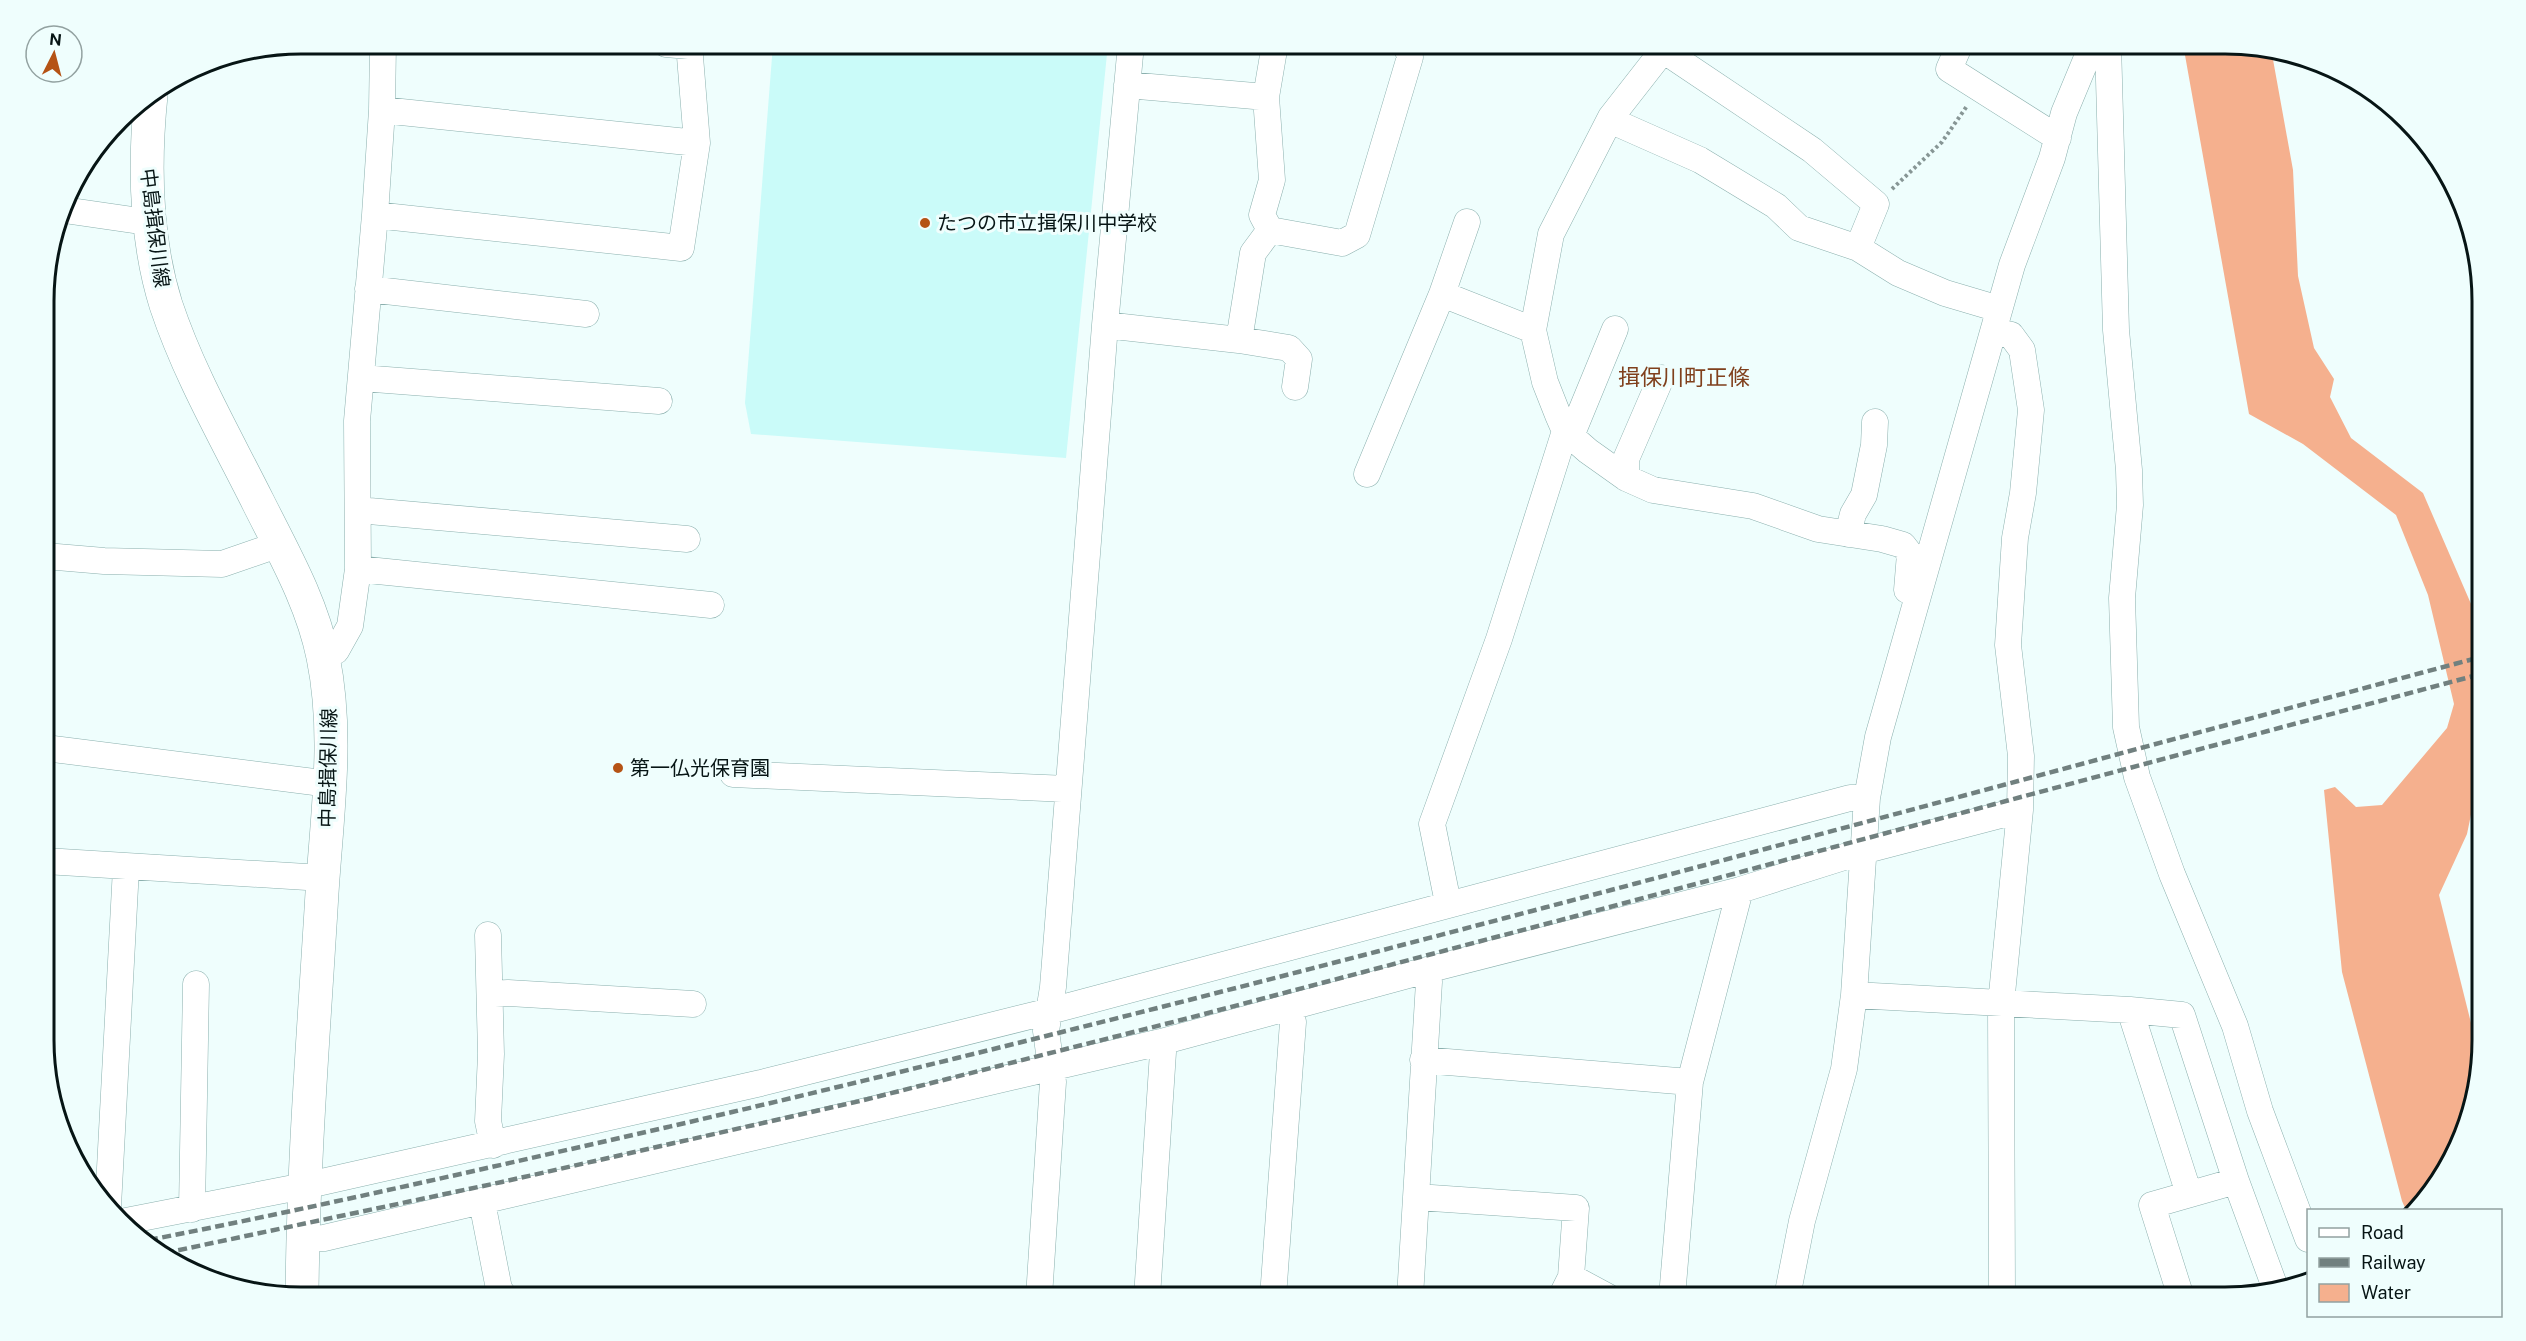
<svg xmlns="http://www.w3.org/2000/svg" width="2526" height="1341" font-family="'Public Sans','Noto Sans JP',sans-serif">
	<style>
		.built { fill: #cafbf9 }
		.water { fill: #f5b08e }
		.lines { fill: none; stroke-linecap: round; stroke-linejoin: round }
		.minor-casing { stroke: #8bb0ae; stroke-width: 27 }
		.major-casing { stroke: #8bb0ae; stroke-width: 34 }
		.path { stroke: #879695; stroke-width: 4; stroke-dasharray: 3 3; stroke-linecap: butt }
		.minor { stroke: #fff; stroke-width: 26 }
		.major { stroke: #fff; stroke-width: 33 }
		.rail { stroke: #71807f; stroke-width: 4.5; stroke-dasharray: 9 4.5; stroke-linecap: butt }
		.poi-dot { fill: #b55315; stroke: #effefd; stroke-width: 2 }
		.labels { text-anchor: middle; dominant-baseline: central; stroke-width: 6; stroke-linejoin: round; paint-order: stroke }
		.poi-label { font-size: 20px; fill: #071515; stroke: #effefd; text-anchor: start }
		.street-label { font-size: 20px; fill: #071515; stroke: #effefd }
		.quarter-label { font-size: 22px; fill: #80401d; stroke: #effefd }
		.rim { fill: none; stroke: #071515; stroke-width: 3 }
	</style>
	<rect width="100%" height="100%" fill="#effefd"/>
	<path class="built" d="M773,44H1108L1066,458L751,434L745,403Z"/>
	<path class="water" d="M2183,44H2225L2272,54L2293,170L2298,276L2314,348L2334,379L2330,397L2351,438L2423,493L2481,627L2482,761L2467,834L2439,895L2479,1055L2456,1154L2418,1210H2406L2402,1201L2342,972L2324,790L2335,787L2356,807L2382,805L2447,728L2454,704L2428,595L2396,515L2303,444L2249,414Z"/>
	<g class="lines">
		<g class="minor-casing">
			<path id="minor" d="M666,44L689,46
				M1668,44L1611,117L1551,234L1533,330L1545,382L1558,415L1565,431L1588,451L1626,478L1653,490L1753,506L1818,529L1882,539L1903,545L1910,554L1907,590
				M1960,44L1949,69L2058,138
				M2108,44L2116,330L2129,470L2130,505L2122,598L2126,727L2137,777L2172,874L2235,1026L2260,1111L2308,1239
				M1663,50L1812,150L1876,204L1858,248
				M1127,85L1266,97
				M382,110L697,143
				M1611,117L1621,125L1700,160L1776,206L1799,228L1858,248L1898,273L1945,293L1999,309
				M64,210L133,220H150
				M375,215L681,248L697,143L689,44
				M1270,230L1342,243L1357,235L1410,57L1406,44
				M368,289L586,314
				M1442,294L1533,330
				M1105,325L1239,340L1289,348L1299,359L1295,387
				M1994,331L2011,335L2022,350L2031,410L2023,493L2015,538L2008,645L2021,756L2020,810L2001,1004L2002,1297
				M1239,340L1253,253L1270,230L1262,215L1272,180L1266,97L1275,44
				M361,378L659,401
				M1571,436L1615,329
				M1367,474L1442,294L1467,222
				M1626,478V459L1661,378
				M358,513L369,511L687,539
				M1848,534L1853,514L1864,495L1874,445L1875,422
				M45,556L104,561L222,564L280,544
				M358,569L711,605
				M323,656L336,651L350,626L358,569L357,421L375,215L382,110L383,44
				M45,748L330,784
				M733,774L1068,789
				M45,861L323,878
				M1448,903L1432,824L1499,639L1565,431
				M488,935L491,1054L488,1121L493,1145
				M490,994L508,993L693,1004
				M1854,995L2130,1010L2182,1015L2236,1181L2276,1290
				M2130,1010L2189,1194
				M1423,1060L1690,1082
				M1417,1197L1576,1208L1571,1277L1561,1297
				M482,1202L499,1289L505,1297
				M108,1206L126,868
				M192,1209L196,984
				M126,1221L304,1186L761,1083L1050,1011L1850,798H1867
				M302,1239L324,1238L1161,1042L1427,970L1740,890L1863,851L2020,810
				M1571,1277L1608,1297
				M1039,1297L1053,1082L1046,1031L1053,987L1105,325L1131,44
				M1147,1297L1163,1052L1161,1042
				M1273,1297L1293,1022L1289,1008
				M1410,1297L1429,982L1427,970
				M1672,1297L1690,1082L1740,890
				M1787,1297L1802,1221L1844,1069L1854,995L1867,798L1878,737L2012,265L2052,158L2064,113L2086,60L2108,44
				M2181,1297L2152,1205L2236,1181"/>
		</g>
		<g class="major-casing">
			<path id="major" d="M151,95C144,164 145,238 166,305C189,374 226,438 258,502C283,552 312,602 323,657C339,735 327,814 322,893C314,1028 303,1162 302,1297"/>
		</g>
		<path class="path" d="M1892,189L1942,142L1967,106"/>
		<use href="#minor" class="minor"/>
		<use href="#major" class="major"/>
		<path class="rail" d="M149,1240C323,1206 496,1166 668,1127C1277,986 1878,817 2481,657
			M165,1253L502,1182L860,1101L1189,1018L1576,916L2481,674"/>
	</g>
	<g class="poi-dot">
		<circle cx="925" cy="223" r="6"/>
		<circle cx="618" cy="768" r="6"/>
	</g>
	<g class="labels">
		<g class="poi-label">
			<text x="937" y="223">たつの市立揖保川中学校</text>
			<text x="630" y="768">第一仏光保育園</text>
		</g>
		<g class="street-label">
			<text transform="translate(155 228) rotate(83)">中島揖保川線</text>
			<text transform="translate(328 768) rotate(-89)">中島揖保川線</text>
		</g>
		<g class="quarter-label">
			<text x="1684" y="377">揖保川町正條</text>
		</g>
	</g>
	<path d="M0 0H2526V1341H0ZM301 54H2225A247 247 0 0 1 2472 301V1040A247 247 0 0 1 2225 1287H301A247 247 0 0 1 54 1040V301A247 247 0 0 1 301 54Z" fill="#effefd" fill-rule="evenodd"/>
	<path class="rim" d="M301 54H2225A247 247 0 0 1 2472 301V1040A247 247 0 0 1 2225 1287H301A247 247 0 0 1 54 1040V301A247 247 0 0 1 301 54Z"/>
	<rect x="2307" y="1209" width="195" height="108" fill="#effefd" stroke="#92a1a0" stroke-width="1.5"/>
	<rect x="2319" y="1228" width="30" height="9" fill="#ffffff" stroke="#92a1a0" stroke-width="1.5"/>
	<text x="2361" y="1239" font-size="18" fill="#071515">Road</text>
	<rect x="2319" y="1258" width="30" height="9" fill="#71807f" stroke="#92a1a0" stroke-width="1.5"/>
	<text x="2361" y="1269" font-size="18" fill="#071515">Railway</text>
	<rect x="2319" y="1284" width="30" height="18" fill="#f5b08e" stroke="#92a1a0" stroke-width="1.5"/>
	<text x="2361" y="1299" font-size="18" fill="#071515">Water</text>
	<g transform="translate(54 54) rotate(6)"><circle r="28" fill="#effefd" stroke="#92a1a0" stroke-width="1.5"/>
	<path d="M0-4.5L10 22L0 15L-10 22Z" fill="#b55315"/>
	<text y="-9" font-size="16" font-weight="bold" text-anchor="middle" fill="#071515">N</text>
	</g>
</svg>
